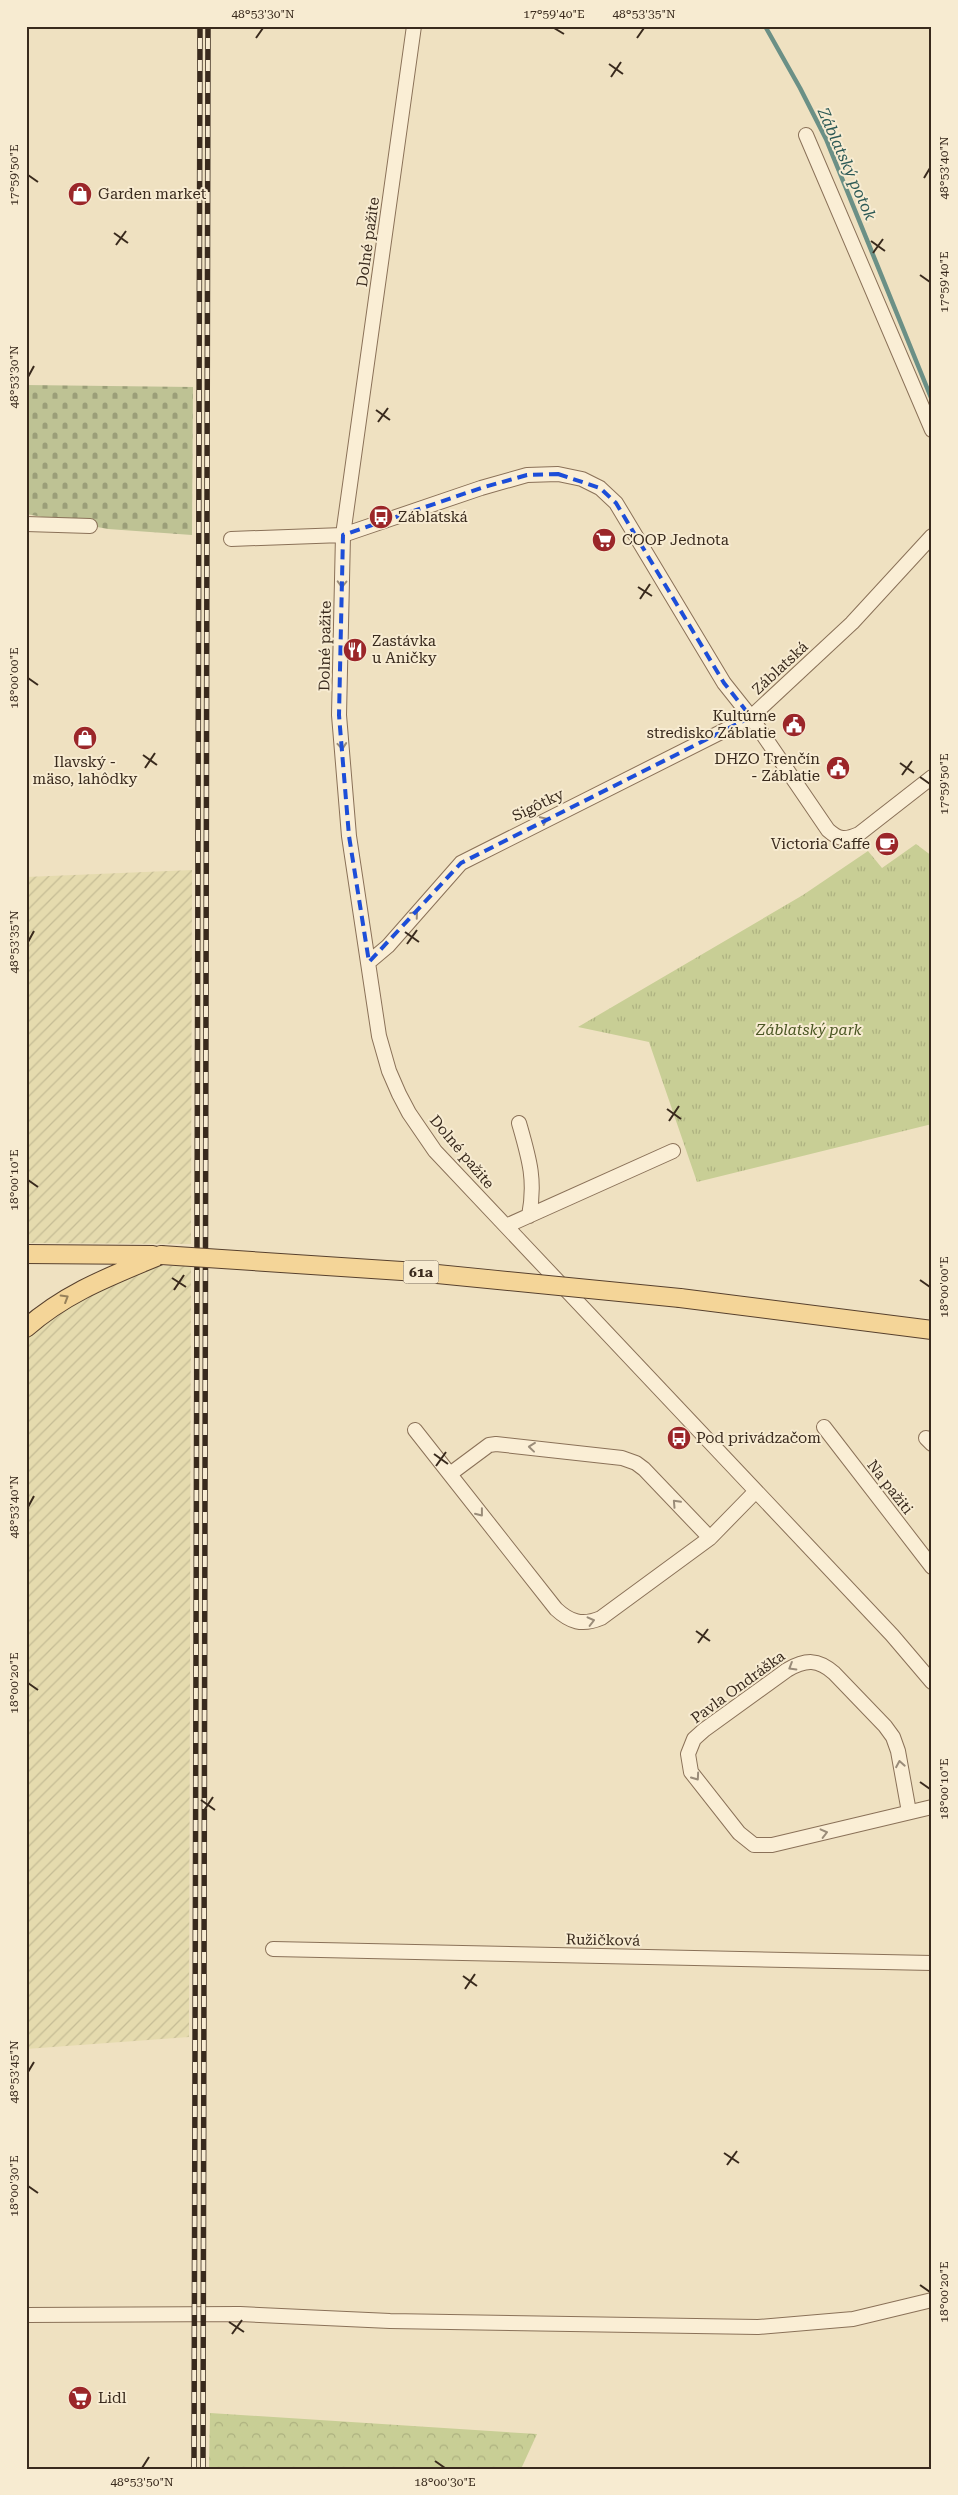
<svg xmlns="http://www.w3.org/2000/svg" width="958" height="2495" font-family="'Roboto Serif',serif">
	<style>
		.farmland { fill: url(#farmland-furrows) }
		.grass { fill: url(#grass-tufts) }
		.forest { fill: url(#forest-crowns) }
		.cemetery { fill: url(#cemetery-stones) }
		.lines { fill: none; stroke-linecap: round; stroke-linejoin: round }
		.stream { stroke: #6b9086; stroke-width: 4.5 }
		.minor-casing { stroke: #8a7158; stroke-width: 16 }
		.major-casing { stroke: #57402d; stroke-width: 20 }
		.minor { stroke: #faeed5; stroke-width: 14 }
		.major { stroke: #f4d598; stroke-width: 18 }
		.rail-casing { stroke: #392a1d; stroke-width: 5.5 }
		.rail { stroke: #f7ebd1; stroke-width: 4; stroke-dasharray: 11; stroke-linecap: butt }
		.major-bridge-casing { stroke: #57402d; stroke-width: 20; stroke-linecap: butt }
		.major-bridge { stroke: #f4d598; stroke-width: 18 }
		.oneway { stroke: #9a8c79 }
		.oneway2 { stroke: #96805a }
		.marked { fill: none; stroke: #1d4ed8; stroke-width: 4; stroke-dasharray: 10 6; stroke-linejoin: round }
		.ticks { fill: none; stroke: #392a1d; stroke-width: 2 }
		.labels { text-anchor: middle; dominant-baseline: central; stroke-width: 4; stroke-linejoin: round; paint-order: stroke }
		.shield { fill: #f7ebd1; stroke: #726453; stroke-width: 1 }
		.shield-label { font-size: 14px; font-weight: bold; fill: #392a1d }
		.poi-label { font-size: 15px; fill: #392a1d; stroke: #f7ebd1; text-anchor: start }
		.street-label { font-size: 15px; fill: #392a1d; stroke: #f7ebd1 }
		.park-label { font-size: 15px; font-style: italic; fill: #4a5623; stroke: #f7ebd1 }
		.water-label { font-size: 16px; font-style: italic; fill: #2c5955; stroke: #f7ebd1 }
		.neatline { fill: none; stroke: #392a1d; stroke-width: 2 }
		.ticks-label { font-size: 12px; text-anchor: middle; fill: #392a1d }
	</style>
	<defs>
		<pattern id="farmland-furrows" width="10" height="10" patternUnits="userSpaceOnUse" patternTransform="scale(1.25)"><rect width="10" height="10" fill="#e5dbae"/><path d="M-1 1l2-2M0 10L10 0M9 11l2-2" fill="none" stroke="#c5bc95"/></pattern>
		<pattern id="grass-tufts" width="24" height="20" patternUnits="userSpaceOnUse" patternTransform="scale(1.25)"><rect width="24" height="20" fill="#c8ce95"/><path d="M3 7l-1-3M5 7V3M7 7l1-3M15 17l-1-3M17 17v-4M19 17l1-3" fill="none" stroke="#adb180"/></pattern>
		<pattern id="forest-crowns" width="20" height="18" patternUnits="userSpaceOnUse" patternTransform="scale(1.25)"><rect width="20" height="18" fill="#c8ce95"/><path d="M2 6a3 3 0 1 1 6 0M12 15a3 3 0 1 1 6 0" fill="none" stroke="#adb180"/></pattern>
		<pattern id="cemetery-stones" width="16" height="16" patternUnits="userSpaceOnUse" patternTransform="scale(1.25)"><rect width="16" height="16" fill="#bec294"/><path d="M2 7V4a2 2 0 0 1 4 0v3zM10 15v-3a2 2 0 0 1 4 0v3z" fill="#9b9e78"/></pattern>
	</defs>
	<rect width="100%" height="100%" fill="#efe1c1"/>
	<path class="farmland" d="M192,870L191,1244L26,1243V877Z
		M145,1266H191L189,2037L26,2049V1339L39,1326L70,1303Z"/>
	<path class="grass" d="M916,844L932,856V1124L697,1182L649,1042L578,1027L803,895L868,851L882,868Z"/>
	<path class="forest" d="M210,2413L537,2434L521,2469H209Z"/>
	<path class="cemetery" d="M26,385L193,387L192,535L108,529L26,514Z"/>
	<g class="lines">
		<path class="stream" d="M765,26L800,88L826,139L932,400"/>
		<g class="minor-casing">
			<path id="minor" d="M414,26L343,535L339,715L349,836L379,1036L389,1071L399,1094L409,1113L435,1151L892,1635L932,1682
				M806,135L932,430
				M26,524L90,526
				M231,539L343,535L481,488L527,475L558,474L582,479L600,488L616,503L724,683L751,717L828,830C839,840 845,840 859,834L932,777
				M369,962L388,946L461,863L751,717L852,623L932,536
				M519,1123C529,1158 536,1180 529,1216
				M506,1226L673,1151
				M824,1427L932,1567
				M415,1430L556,1609C570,1622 582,1626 601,1618L710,1538L755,1492
				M926,1438L932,1444
				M450,1474L489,1445L496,1444L622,1458L636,1463L644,1469L710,1538
				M909,1812L898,1751L893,1737L885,1726L834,1673C818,1659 806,1659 787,1670L704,1730L694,1739L688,1754L691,1772L739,1833L754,1845H772L932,1807
				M273,1949L932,1963
				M26,2315L240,2314L390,2321L758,2327L853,2319L932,2300"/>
		</g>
		<g class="major-casing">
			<path id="major" d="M26,1254L153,1255
				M680,1298L932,1330
				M26,1328C67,1292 111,1276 161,1255"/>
		</g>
		<use href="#minor" class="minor"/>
		<use href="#major" class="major"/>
		<g class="rail-casing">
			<path id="rail" d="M194,2469L200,26
				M203,2469L208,26"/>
		</g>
		<use href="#rail" class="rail"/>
		<g class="major-bridge-casing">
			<path id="major-bridge" d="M161,1255L417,1272L680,1298"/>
		</g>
		<use href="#major-bridge" class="major-bridge"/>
	</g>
	<defs><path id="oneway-chevron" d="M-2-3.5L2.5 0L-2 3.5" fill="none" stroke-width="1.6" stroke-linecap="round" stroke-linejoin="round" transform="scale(1.25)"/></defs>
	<g class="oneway">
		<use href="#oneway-chevron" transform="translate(342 584) rotate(91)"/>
		<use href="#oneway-chevron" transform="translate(342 746) rotate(85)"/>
		<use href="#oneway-chevron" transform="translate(544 820) rotate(-26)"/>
		<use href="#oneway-chevron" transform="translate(415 914) rotate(-50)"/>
		<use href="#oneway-chevron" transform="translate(532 1447) rotate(-174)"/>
		<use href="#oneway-chevron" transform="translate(676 1503) rotate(-133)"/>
		<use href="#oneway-chevron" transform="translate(480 1513) rotate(52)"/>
		<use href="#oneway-chevron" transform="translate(591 1621) rotate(-14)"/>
		<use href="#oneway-chevron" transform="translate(792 1667) rotate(149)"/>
		<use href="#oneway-chevron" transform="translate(900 1764) rotate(-100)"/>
		<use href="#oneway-chevron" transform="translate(696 1777) rotate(55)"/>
		<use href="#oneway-chevron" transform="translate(824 1833) rotate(-14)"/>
	</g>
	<use class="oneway2" href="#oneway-chevron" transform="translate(65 1298) rotate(-31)"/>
	<path class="marked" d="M558,474L600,488L616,503L724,683L751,717L461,863L369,962L349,836L339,715L343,535L481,488L527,475Z"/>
	<path class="ticks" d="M554,28L564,34M256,38L263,28M637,38L644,28M609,64L623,74M611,77L621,62M28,175L38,182M924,178L930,168M114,233L128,243M871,241L885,251M116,245L126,231M873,253L883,239M920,275L930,282M28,377L34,366M376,410L390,420M378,422L388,408M638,587L652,596M640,599L650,584M28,678L38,685M143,755L157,765M900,763L914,773M145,768L155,753M902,775L912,761M920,777L930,784M405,932L419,942M28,942L34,931M407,944L417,930M667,1109L681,1119M669,1121L679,1106M28,1180L38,1187M172,1278L186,1287M920,1280L930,1287M174,1290L184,1275M434,1454L448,1464M436,1466L446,1452M28,1507L34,1496M696,1631L710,1641M698,1643L708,1629M28,1683L38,1690M920,1782L930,1789M201,1800L215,1810M203,1812L213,1797M463,1976L477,1986M465,1989L475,1974M28,2072L34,2062M724,2153L739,2163M727,2165L737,2151M28,2186L38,2193M920,2285L930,2292M229,2322L244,2332M232,2334L242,2320M435,2461L445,2468M142,2468L149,2457"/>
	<defs>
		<g id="shop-disc" transform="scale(1.25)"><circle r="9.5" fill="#9b2629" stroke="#f7ebd1"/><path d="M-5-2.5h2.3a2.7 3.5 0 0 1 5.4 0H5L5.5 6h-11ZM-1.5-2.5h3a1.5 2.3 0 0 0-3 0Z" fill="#fff"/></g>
		<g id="bus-disc" transform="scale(1.25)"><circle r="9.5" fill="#9b2629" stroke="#f7ebd1"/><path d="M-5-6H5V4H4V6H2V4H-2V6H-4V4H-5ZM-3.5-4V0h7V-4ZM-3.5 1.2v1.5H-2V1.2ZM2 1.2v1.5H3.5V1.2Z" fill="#fff"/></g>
		<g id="supermarket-disc" transform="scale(1.25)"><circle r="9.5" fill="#9b2629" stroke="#f7ebd1"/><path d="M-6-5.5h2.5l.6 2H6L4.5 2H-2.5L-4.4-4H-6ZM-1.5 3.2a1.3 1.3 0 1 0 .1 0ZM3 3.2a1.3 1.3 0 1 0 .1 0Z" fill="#fff"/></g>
		<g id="restaurant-disc" transform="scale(1.25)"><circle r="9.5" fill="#9b2629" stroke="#f7ebd1"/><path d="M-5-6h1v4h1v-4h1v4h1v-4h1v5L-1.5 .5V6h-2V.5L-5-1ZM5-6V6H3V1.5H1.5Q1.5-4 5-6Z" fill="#fff"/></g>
		<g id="civic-disc" transform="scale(1.25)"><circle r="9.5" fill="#9b2629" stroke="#f7ebd1"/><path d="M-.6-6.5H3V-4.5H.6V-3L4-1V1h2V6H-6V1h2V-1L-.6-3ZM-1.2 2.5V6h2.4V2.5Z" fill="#fff"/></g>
		<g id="cafe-disc" transform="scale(1.25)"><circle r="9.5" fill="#9b2629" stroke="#f7ebd1"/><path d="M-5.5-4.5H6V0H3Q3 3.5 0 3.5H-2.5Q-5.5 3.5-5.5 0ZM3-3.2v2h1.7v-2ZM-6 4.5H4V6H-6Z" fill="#fff"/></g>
	</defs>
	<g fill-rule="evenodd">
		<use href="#shop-disc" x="80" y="194"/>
		<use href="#bus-disc" x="381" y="517"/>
		<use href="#supermarket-disc" x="604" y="540"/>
		<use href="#restaurant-disc" x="355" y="650"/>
		<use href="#civic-disc" x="794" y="725"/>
		<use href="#shop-disc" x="85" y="738"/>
		<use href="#civic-disc" x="838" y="768"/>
		<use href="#cafe-disc" x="887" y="844"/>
		<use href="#bus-disc" x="679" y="1438"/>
		<use href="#supermarket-disc" x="80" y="2398"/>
	</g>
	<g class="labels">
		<rect class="shield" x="403.5" y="1260.5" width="35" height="23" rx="4"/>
		<g class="shield-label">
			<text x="421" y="1272">61a</text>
		</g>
		<g class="poi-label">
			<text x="98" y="194">Garden market</text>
			<text x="398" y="517">Záblatská</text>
			<text x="622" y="540">COOP Jednota</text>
			<text x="372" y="641">Zastávka<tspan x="372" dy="17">u Aničky</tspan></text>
			<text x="776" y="716" text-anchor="end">Kultúrne<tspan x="776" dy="17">stredisko Záblatie</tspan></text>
			<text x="820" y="759" text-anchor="end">DHZO Trenčín<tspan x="820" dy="17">- Záblatie</tspan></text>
			<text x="85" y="762" text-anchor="middle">Ilavský -<tspan x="85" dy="17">mäso, lahôdky</tspan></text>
			<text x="870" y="844" text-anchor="end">Victoria Caffe</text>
			<text x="696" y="1438">Pod privádzačom</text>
			<text x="98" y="2398">Lidl</text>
		</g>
		<g class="street-label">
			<text transform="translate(368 242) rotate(-82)">Dolné pažite</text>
			<text transform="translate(325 646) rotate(-89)">Dolné pažite</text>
			<text transform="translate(780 668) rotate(-43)">Záblatská</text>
			<text transform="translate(538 805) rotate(-26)">Sigôtky</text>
			<text transform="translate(462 1152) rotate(50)">Dolné pažite</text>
			<text transform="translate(890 1487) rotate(52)">Na pažiti</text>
			<text transform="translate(738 1687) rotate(-36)">Pavla Ondráška</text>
			<text transform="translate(603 1940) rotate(1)">Ružičková</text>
		</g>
		<g class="park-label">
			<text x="809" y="1030">Záblatský park</text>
		</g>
		<g class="water-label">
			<text transform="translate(847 164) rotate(66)">Záblatský potok</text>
		</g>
	</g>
	<rect width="958" height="2495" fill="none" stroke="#f7ebd1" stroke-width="55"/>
	<rect x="28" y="28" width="902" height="2440" class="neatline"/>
	<g class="ticks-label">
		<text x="263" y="18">48°53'30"N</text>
		<text x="554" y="18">17°59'40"E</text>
		<text x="644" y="18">48°53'35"N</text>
		<text transform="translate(944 168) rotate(-90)" y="4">48°53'40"N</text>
		<text transform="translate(14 175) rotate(-90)" y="4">17°59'50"E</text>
		<text transform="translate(944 282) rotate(-90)" y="4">17°59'40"E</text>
		<text transform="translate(14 377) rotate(-90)" y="4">48°53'30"N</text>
		<text transform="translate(14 678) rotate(-90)" y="4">18°00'00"E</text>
		<text transform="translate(944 784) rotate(-90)" y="4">17°59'50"E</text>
		<text transform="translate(14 942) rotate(-90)" y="4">48°53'35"N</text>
		<text transform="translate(14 1180) rotate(-90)" y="4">18°00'10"E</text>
		<text transform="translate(944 1287) rotate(-90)" y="4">18°00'00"E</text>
		<text transform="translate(14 1507) rotate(-90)" y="4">48°53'40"N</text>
		<text transform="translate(14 1683) rotate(-90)" y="4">18°00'20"E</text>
		<text transform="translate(944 1789) rotate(-90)" y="4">18°00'10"E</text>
		<text transform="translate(14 2072) rotate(-90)" y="4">48°53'45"N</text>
		<text transform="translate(14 2186) rotate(-90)" y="4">18°00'30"E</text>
		<text transform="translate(944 2292) rotate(-90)" y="4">18°00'20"E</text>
		<text x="142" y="2486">48°53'50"N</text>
		<text x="445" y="2486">18°00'30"E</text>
	</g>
</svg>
